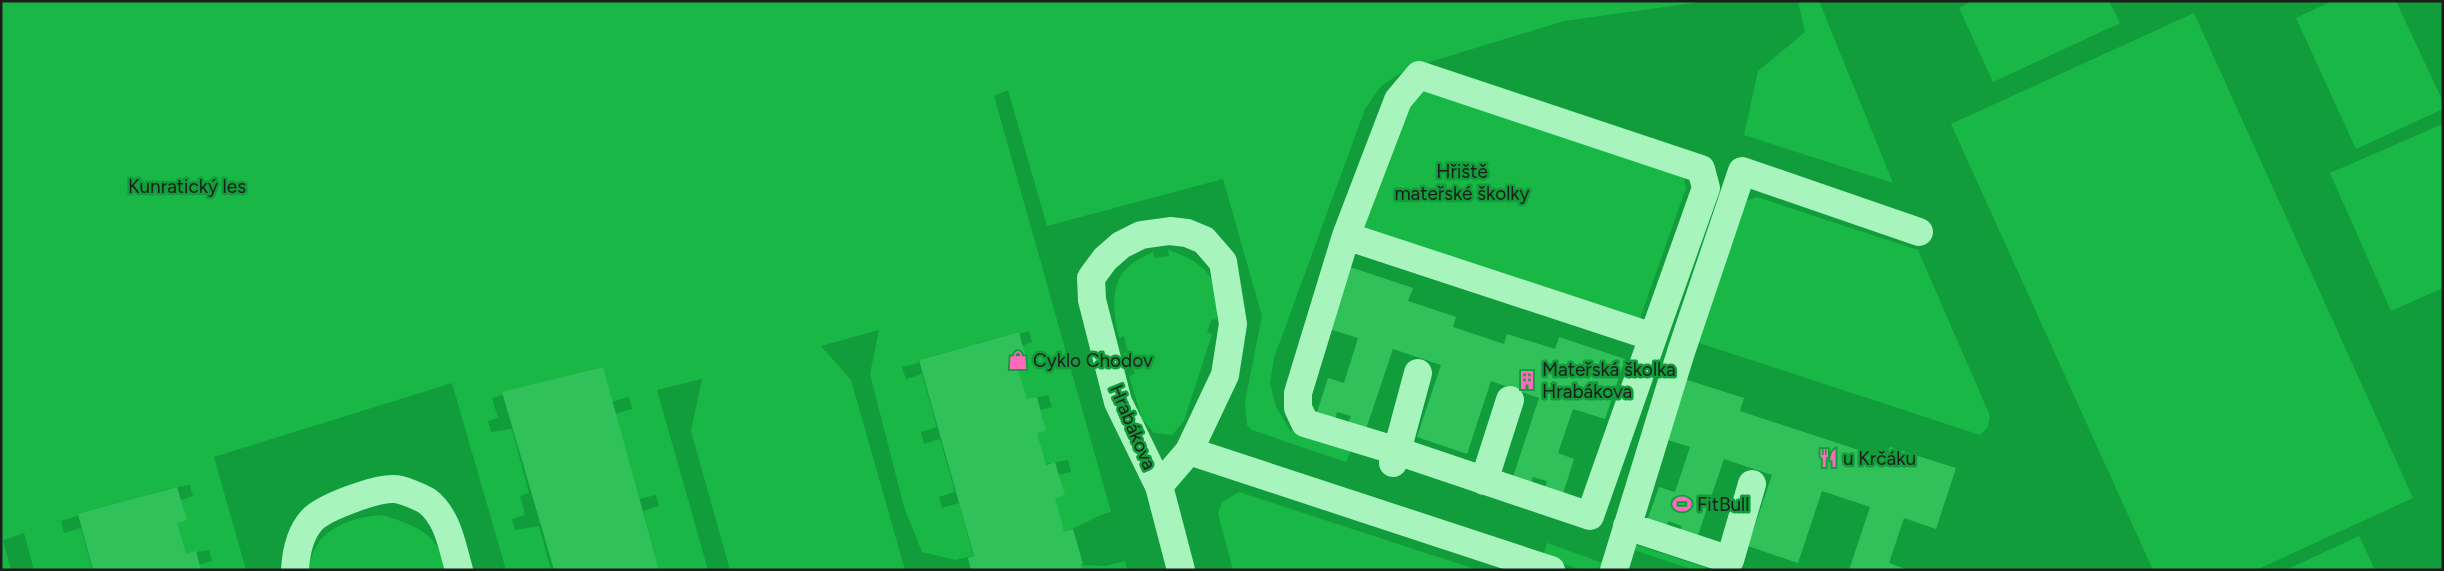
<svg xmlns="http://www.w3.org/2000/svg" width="2444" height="571" font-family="Figtree,sans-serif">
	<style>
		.green { fill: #19b846 }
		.building { fill: #31c15b }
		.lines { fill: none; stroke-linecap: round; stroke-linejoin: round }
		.minor { stroke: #a7f5bd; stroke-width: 28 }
		.labels { text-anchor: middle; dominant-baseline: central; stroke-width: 5; stroke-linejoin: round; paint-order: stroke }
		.park-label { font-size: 19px; fill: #1a1d1b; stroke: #119d3b }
		.poi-label { font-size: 19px; fill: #1d1d1d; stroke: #119d3b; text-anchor: start }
		.street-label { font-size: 19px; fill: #1d1d1d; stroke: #119d3b }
	</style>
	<rect width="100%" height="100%" fill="#119d3b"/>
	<path class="green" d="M1,1H1707L1564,21L1407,69L1381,86L1365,109L1274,358L1270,383L1276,407L1290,430L1351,451L1346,462L1252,430L1247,425L1245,402L1262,316L1223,179L1047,226L1008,90L994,96L1111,512C1094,516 1081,527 1064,531L1054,498L1058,475L1071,472L1068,460L1045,464L1036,433L1040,410L1052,407L1048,395L1026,400L1018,368L1022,346L1032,342L1029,331L1018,334V332L918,360L919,363L902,367L906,379L922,374L937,427L921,432L924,444L940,439L955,492L939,497L942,508L959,503L973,556L955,560L922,552L904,507L870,374L879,330L821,346L851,380L905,570H730L691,431L702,379L657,390L708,570H659L643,511L659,506L656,495L639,499L615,414L632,409L629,397L611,402L601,367L492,398L498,418L488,421L491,432L512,429L529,493L520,496L525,515L512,519L515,530L539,526L551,570H506L452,383L214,457L246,570H200L199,565L212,561L209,550L185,554L176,523L181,500L193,496L190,485L167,489L61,521L64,533L81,528L92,570H34L24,533L3,540L11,570H1Z
		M1798,1H1819L1893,183L1744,135L1758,71L1805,32Z
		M1972,1H2109L2120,23L1993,82L1959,8Z
		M2332,1H2396L2443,102V109L2356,149L2296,18Z
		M2194,13L2413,498L2256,570H2153L1951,124Z
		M1422,88L1684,176L1686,188L1639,321L1359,230L1405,103Z
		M2443,124V288L2391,311L2330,173Z
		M1757,197L1918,250L1990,416L1988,427L1980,435L1693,341L1746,201Z
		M1168,250C1188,256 1209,267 1216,289C1219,298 1217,311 1217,320L1212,319L1207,332L1212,334L1184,421L1172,435L1154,433L1142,419L1129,376L1135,374L1132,364L1125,366L1123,354L1128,352L1124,336L1119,338C1114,317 1109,287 1126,269C1133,261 1144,257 1153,252L1154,258L1169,256Z
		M1239,492L1478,570H1233L1218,513L1222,502Z
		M382,515C416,526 436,531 447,570H309C313,530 347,518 382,515Z
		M2359,536L2375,570H2286Z
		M1547,543L1603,563L1598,569L1582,570L1543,557Z
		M1633,544L1707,568L1706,570H1694L1631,549Z
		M1125,561L1127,570H1083L1081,565L1106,566Z"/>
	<path class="building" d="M1347,266L1413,288L1408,301L1456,317L1453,327L1504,344L1507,334L1555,349L1559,337L1625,359L1605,419L1573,409L1558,453L1574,459L1563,494L1545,488L1547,481L1533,477L1531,483L1513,477L1539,398L1491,381L1467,454L1417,437L1441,365L1393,349L1366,429L1348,423L1351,416L1337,412L1335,419L1317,412L1328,378L1344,383L1358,338L1326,328Z
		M1019,332L1028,366L1018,369L1027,399L1037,397L1046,431L1037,433L1046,465L1055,462L1065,495L1055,498L1064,531L1073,529L1083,564L1081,565L1083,570H971L968,558L974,556L919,360Z
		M603,367L659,570H554L502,392Z
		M1678,377L1744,398L1740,411L1886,459L1890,447L1956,468L1936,529L1904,518L1889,563L1908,570H1849L1870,507L1822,491L1798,563L1748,546L1772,475L1724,459L1697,538L1679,532L1682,526L1668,521L1666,528L1647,521L1659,487L1675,492L1690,447L1658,437Z
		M177,487L187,520L177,523L186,554L196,551L201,570H93L78,514Z"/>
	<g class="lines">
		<path class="minor" d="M1346,236L1398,100L1419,75L1701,169L1706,188L1653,337
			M1393,463L1397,451L1590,516L1653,337L1346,236L1298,393V408L1305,423L1397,451L1418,373
			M1484,481L1510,400
			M1159,486L1189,451L1551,570
			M1627,526L1730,560L1752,484
			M295,570C296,552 300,533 312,520C324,507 377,488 394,489C402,489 420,497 427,501C448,517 452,546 459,570
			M1181,570L1159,486L1118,402L1092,300L1091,278L1105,259L1121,245L1141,235L1170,231L1187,233L1204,240L1223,262L1233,324L1225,375L1189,451
			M1614,570L1681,352L1742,171L1919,232"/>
	</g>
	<defs>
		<g id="shop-bare" transform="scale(1.5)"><path d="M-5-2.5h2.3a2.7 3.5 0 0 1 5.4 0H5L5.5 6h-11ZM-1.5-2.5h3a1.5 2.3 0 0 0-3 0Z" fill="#ff6abc" stroke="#119d3b" stroke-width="2.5" paint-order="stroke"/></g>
		<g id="building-bare" transform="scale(1.5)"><path d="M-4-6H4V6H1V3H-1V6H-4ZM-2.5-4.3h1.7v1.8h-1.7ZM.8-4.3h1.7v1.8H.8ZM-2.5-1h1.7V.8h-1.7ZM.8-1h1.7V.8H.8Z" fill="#ff6abc" stroke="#119d3b" stroke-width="2.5" paint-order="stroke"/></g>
		<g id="restaurant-bare" transform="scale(1.5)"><path d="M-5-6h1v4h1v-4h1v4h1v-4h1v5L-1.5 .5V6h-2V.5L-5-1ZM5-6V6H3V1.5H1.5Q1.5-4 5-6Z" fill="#ff6abc" stroke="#119d3b" stroke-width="2.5" paint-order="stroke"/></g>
		<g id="stadium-bare" transform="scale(1.5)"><path d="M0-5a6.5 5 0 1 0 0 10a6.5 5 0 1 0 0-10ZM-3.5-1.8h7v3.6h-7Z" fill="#ff6abc" stroke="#119d3b" stroke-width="2.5" paint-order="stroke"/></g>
	</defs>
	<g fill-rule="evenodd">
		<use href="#shop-bare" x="1018" y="360"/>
		<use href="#building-bare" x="1527" y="380"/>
		<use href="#restaurant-bare" x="1828" y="458"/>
		<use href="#stadium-bare" x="1682" y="504"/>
	</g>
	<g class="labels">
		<g class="park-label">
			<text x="1462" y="171">Hřiště<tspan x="1462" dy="22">mateřské školky</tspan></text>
			<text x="187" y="186">Kunratický les</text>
		</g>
		<g class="poi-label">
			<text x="1033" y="360">Cyklo Chodov</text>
			<text x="1542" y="369">Mateřská školka<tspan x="1542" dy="22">Hrabákova</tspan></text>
			<text x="1843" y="458">u Krčáku</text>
			<text x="1697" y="504">FitBull</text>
		</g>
		<g class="street-label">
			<text transform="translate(1133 427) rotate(67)">Hrabákova</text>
		</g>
	</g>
	<rect width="2444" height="571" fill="none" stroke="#1d1d1d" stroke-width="5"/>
</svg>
